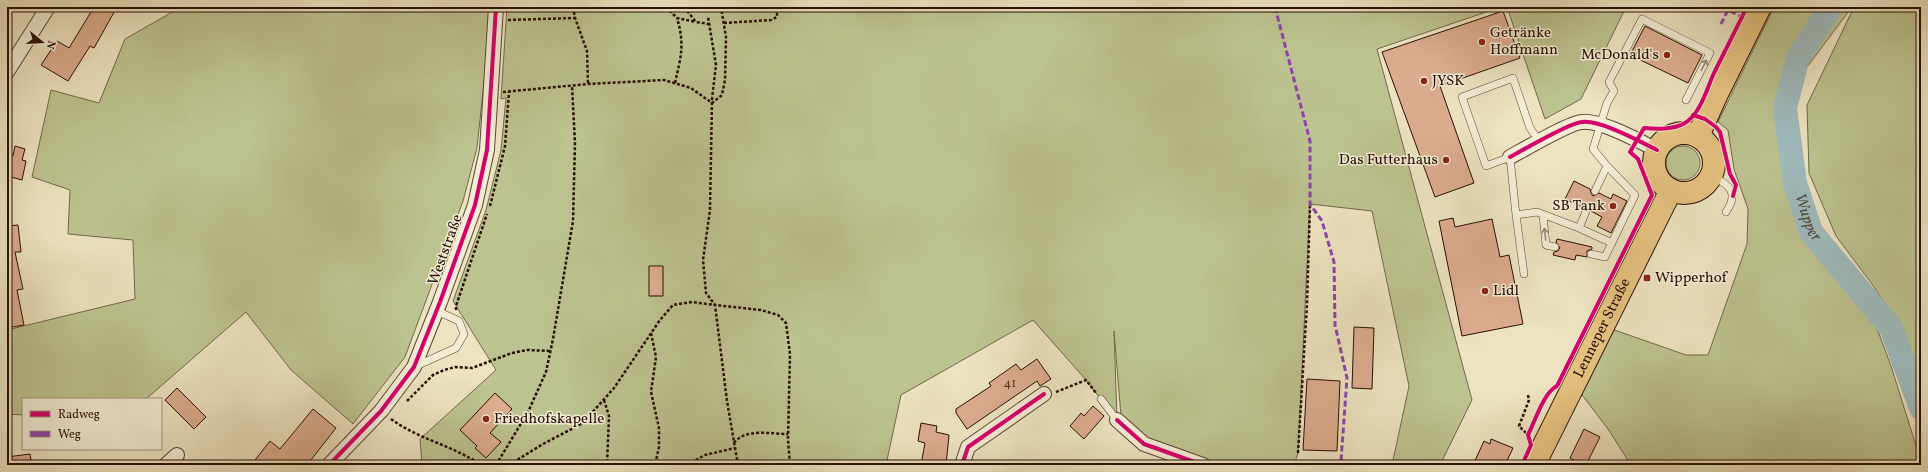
<svg xmlns="http://www.w3.org/2000/svg" width="1928" height="472" font-family="Vollkorn,serif">
	<style>
		.green { fill: #bcc390; stroke: #72684a }
		.lines { fill: none; stroke-linecap: round; stroke-linejoin: round }
		.river { stroke: #9fbbbe; stroke-width: 24 }
		.building { fill: #dbac8e; stroke: #290e04 }
		.service-casing { stroke: #5a4333; stroke-width: 8 }
		.minor-casing { stroke: #5a4333; stroke-width: 16 }
		.primary-casing { stroke: #290e04; stroke-width: 24 }
		.path { stroke: #290e04; stroke-width: 2.5; stroke-dasharray: 3 2; stroke-linecap: butt }
		.service { stroke: #f3edd6; stroke-width: 7 }
		.minor { stroke: #f3edd6; stroke-width: 14 }
		.primary { stroke: #e6c280; stroke-width: 22 }
		.quiet { stroke: #8e44ad; stroke-width: 3; stroke-dasharray: 6 3; stroke-linecap: butt }
		.cycleway-casing { stroke: #f3edd6; stroke-width: 6 }
		.cycleway { stroke: #d6006c; stroke-width: 4 }
		.oneway { stroke: #988978 }
		.poi-dot { fill: #8f2418; stroke: #f3edd6; stroke-width: 1.5 }
		.labels { text-anchor: middle; dominant-baseline: central; stroke-width: 3; stroke-linejoin: round; paint-order: stroke }
		.number-label { font-size: 13px; fill: #563626 }
		.poi-label { font-size: 15px; fill: #290e04; stroke: #f3edd6; text-anchor: start }
		.street-label { font-size: 15px; fill: #290e04; stroke: #f3edd6 }
		.water-label { font-size: 16px; font-style: italic; fill: #524b45; stroke: #f3edd6 }
	</style>
	<rect width="100%" height="100%" fill="#ede3c0"/>
	<filter id="stains"><feTurbulence type="fractalNoise" baseFrequency=".005" numOctaves="4"/><feColorMatrix values="0 0 0 0 .2 0 0 0 0 .09 0 0 0 0 .02 0 0 0 .5 -.17"/></filter>
	<radialGradient id="worn" r=".72"><stop offset=".6" stop-color="#630" stop-opacity="0"/><stop offset="1" stop-color="#630" stop-opacity=".3"/></radialGradient>
	<path class="green" d="M181,7H492L477,148L463,201L405,357L353,424L291,370L246,312L146,399H23V415L7,414V330L135,299L133,240L68,234L70,190L32,177L51,90L99,103L125,39Z
		M507,7H1501L1377,49L1472,400L1440,465H1392L1409,386L1372,211L1310,204L1298,453L1294,465H1213L1144,437L1121,416L1114,331L1117,420L1086,380L1033,320L901,395L886,465H422L420,439L496,370L453,301L486,210L501,150L506,98L501,99Z
		M1507,7H1626L1581,99L1545,119Z
		M1774,7H1852L1777,107L1796,193L1817,243L1863,291L1891,366L1917,449L1918,465H1631L1608,429L1573,383L1603,326L1686,355H1708L1747,244L1748,209L1734,169L1728,130L1718,122Z
		M1854,7H1921V373L1900,326L1872,284L1836,236L1809,173L1807,105Z
		M1666 163a17 17 0 1 1 34 0a17 17 0 1 1-34 0Z"/>
	<g class="lines">
		<path class="river" id="s1" d="M1831,7L1798,57L1785,108L1795,183L1811,232L1891,328L1921,408"/>
	</g>
	<path class="building" d="M94,7H117L94,48L90,46L68,81L41,65L57,41L69,48Z
		M1503,11L1520,58L1440,86L1474,183L1435,197L1382,52Z
		M1645,26L1702,55L1688,83L1630,55Z
		M15,146L25,149L22,160L26,161L22,180L7,176V155L13,156Z
		M1574,181L1590,189L1591,193L1593,196L1599,193L1611,199L1613,194L1627,201L1611,233L1597,226L1602,217L1591,211L1592,208L1589,205L1586,204L1582,207L1565,199Z
		M1453,218L1455,227L1492,219L1500,257L1509,255L1523,324L1462,336L1439,221Z
		M18,225L21,252H15L23,289L17,290L24,325L7,328V226Z
		M1557,239L1592,247V249L1587,251V257L1576,255L1575,260L1553,255L1554,252L1558,251L1560,248L1556,242Z
		M649,266H663V296H649Z
		M1354,327L1374,328L1372,389L1352,388Z
		M1037,359L1051,379L1040,386L1037,381L967,429L956,413V409L991,386L989,383L1016,364L1021,370Z
		M1307,379L1340,381L1337,451L1303,450Z
		M177,388L206,417L194,429L165,400Z
		M495,393L512,409L490,433L501,442L486,458L475,448L477,446L460,430Z
		M1093,406L1104,416L1084,439L1070,426L1081,413L1084,416Z
		M313,409L336,428L307,465H251L270,441L280,449Z
		M921,423L937,426L936,432L949,435L946,465H921L925,443L918,441Z
		M1584,429L1600,437L1586,465H1572L1574,460L1570,458Z
		M1491,439L1513,448L1505,465H1473L1484,441L1490,444Z
		M30,454L32,465H7V457Z"/>
	<g class="lines">
		<g class="service-casing">
			<path id="service" d="M706,7V8
				M1540,142L1530,128L1513,78L1462,97L1486,166L1510,157L1516,215L1537,212L1579,228L1587,209
				M1712,176C1730,185 1739,193 1726,212
				M1595,191L1607,166L1593,149L1607,103L1614,91L1609,82L1642,19L1710,53L1686,100
				M1516,215L1524,274
				M1543,215L1546,245L1555,247
				M1579,228L1612,243
				M1591,254L1605,257L1635,195L1607,166
				M416,366L456,348L464,334L459,321L437,311
				M1101,399L1117,420"/>
		</g>
		<g class="minor-casing">
			<path id="minor" d="M7,72L48,7
				M1510,157C1523,150 1571,122 1582,122C1601,120 1639,141 1657,150
				M1117,420L1144,444L1203,465
				M166,465L177,455
				M329,465L381,411L414,367L440,302L475,205L487,150L496,7
				M962,465L968,447L1044,394"/>
		</g>
		<g class="primary-casing">
			<g id="primary">
				<circle cx="1684" cy="163" r="30"/>
				<path d="M1698,136L1716,96L1760,7"/>
				<path id="s2" d="M1534,465L1671,190"/>
			</g>
		</g>
		<path class="path" d="M573,7L575,18L587,51L588,84
			M666,7L677,18L696,22
			M684,7L696,22L709,24
			M508,20L575,18
			M724,23L771,20L777,17V7
			M675,83C681,56 685,45 677,18
			M503,92L588,84L664,80L691,88L712,103L722,95L725,80L726,37L721,7
			M490,206L505,146L509,92
			M456,310V306L487,214
			M651,333L656,357L651,392L659,428V447L655,465
			M1056,392L1086,380L1096,393
			M1528,395L1529,400L1519,426L1528,435
			M604,400L609,416L607,465
			M407,401L433,375L444,370L455,367L472,368L512,353L527,350L551,351
			M391,419C418,439 454,446 481,465
			M734,443C745,428 771,434 788,434
			M1298,453L1307,304L1310,204
			M496,465L528,412L546,372L553,339L573,221L575,143L572,86
			M509,465L543,444L583,423L614,388L660,320L673,305L692,302L715,305L706,293L703,260L710,210L712,99L716,65L708,17
			M687,465L705,455L735,448
			M738,465L727,401L715,305L761,310L778,315L786,323L790,354L788,439L790,465"/>
		<use href="#service" class="service"/>
		<use href="#minor" class="minor"/>
		<use href="#primary" class="primary"/>
		<path class="quiet" d="M1275,7L1310,141V204L1322,221L1334,262L1335,325L1347,378L1341,461
			M1694,11L1696,7
			M1721,24L1728,10L1742,17"/>
		<g class="cycleway-casing">
			<path id="cycleway" d="M1693,115L1705,119L1716,127L1720,132L1730,174L1736,185L1733,196
				M1510,157C1523,150 1571,122 1582,122C1601,120 1639,141 1657,150
				M1117,420L1144,444L1203,465
				M329,465L381,411L414,367L440,302L475,205L487,150L496,7
				M962,465L968,447L1044,394
				M1522,465L1531,445L1528,435C1535,421 1544,392 1557,386L1652,195L1638,159L1630,152L1644,128C1657,129 1673,130 1685,123C1701,113 1707,88 1714,73C1725,51 1736,29 1747,7"/>
		</g>
		<use href="#cycleway" class="cycleway"/>
	</g>
	<defs><path id="oneway-shaft" d="M-6 0H5M1.5-3L5.5 0L1.5 3" fill="none" stroke-width="1.6" stroke-linecap="round" stroke-linejoin="round"/></defs>
	<g class="oneway">
		<use href="#oneway-shaft" transform="translate(1704 65) rotate(-63)"/>
		<use href="#oneway-shaft" transform="translate(1545 234) rotate(-96)"/>
	</g>
	<g class="poi-dot">
		<circle cx="1482" cy="42" r="4"/>
		<circle cx="1667" cy="55" r="4"/>
		<circle cx="1424" cy="81" r="4"/>
		<circle cx="1446" cy="160" r="4"/>
		<circle cx="1613" cy="206" r="4"/>
		<rect x="1643" y="274" width="8" height="8" rx="2"/>
		<circle cx="1485" cy="291" r="4"/>
		<circle cx="486" cy="419" r="4"/>
	</g>
	<g class="labels">
		<g class="number-label">
			<text x="1010" y="384">41</text>
		</g>
		<g class="poi-label">
			<text x="1490" y="33">Getränke<tspan x="1490" dy="17">Hoffmann</tspan></text>
			<text x="1659" y="55" text-anchor="end">McDonald's</text>
			<text x="1432" y="81">JYSK</text>
			<text x="1438" y="160" text-anchor="end">Das Futterhaus</text>
			<text x="1605" y="206" text-anchor="end">SB Tank</text>
			<text x="1655" y="278">Wipperhof</text>
			<text x="1493" y="291">Lidl</text>
			<text x="494" y="419">Friedhofskapelle</text>
		</g>
		<g class="street-label">
			<text transform="translate(446 250) rotate(-70)">Weststraße</text>
			<text stroke="none"><textPath href="#s2" startOffset="153">Lenneper Straße</textPath></text>
		</g>
		<g class="water-label">
			<text stroke="none"><textPath href="#s1" startOffset="225">Wupper</textPath></text>
		</g>
	</g>
	<rect width="1928" height="472" fill="none" stroke="#ede3c0" stroke-width="24"/>
	<rect x="8" y="8" width="1912" height="456" fill="none" stroke="#290e04" stroke-width="2"/>
	<rect x="12" y="12" width="1904" height="448" fill="none" stroke="#290e04"/>
	<rect x="22" y="398" width="140" height="52" fill="#f3edd6" stroke="#a29482"/>
	<rect x="30" y="411" width="20" height="6" fill="#d6006c" stroke="#a29482"/>
	<text x="58" y="418" font-size="12" fill="#290e04">Radweg</text>
	<rect x="30" y="431" width="20" height="6" fill="#8e44ad" stroke="#a29482"/>
	<text x="58" y="438" font-size="12" fill="#290e04">Weg</text>
	<g transform="translate(42 42) rotate(108)" stroke="#f3edd6" stroke-width="3" paint-order="stroke">
	<path d="M0-3L7 15L0 10L-7 15Z" fill="#290e04"/>
	<text y="-6" font-size="11" font-weight="bold" text-anchor="middle" fill="#290e04">N</text>
	</g>
	<rect width="100%" height="100%" filter="url(#stains)"/>
	<rect width="100%" height="100%" fill="url(#worn)"/>
</svg>
